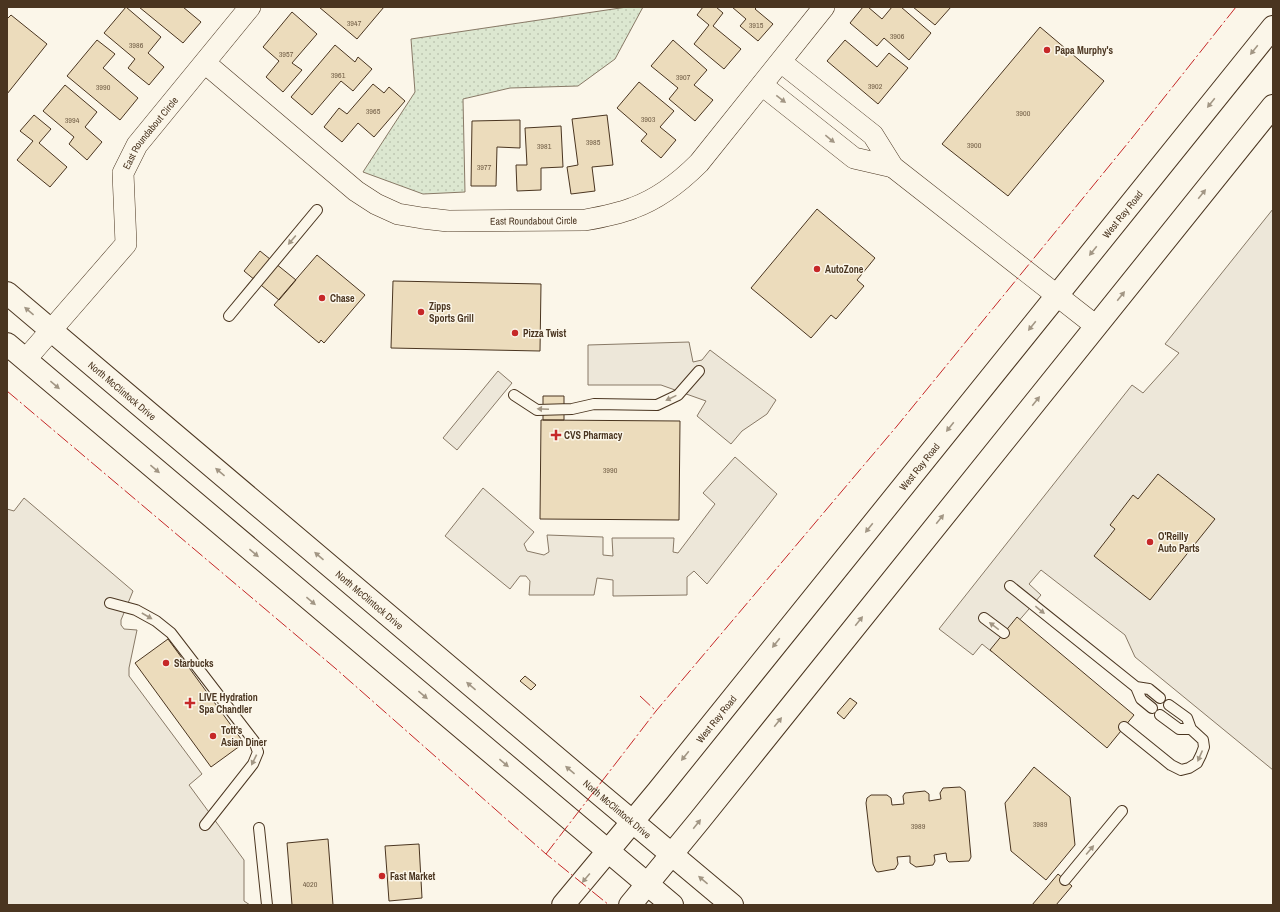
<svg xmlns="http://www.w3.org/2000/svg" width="1280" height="912" font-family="'Archivo Narrow',sans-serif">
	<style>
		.park { fill: url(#park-dots); stroke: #887966 }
		.parking { fill: #ede7d9; stroke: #887966 }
		.building { fill: #ecdcbc; stroke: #4a3520 }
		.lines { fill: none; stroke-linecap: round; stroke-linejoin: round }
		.service-casing { stroke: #4a3520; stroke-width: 12 }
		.minor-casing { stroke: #4a3520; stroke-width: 22 }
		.secondary-casing { stroke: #4a3520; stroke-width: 24 }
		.primary-casing { stroke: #4a3520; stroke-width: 24 }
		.service { stroke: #fbf6e9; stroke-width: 10 }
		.minor { stroke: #fbf6e9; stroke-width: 21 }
		.secondary { stroke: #fbf6e9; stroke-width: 22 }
		.primary { stroke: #fbf6e9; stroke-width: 22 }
		.power { stroke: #c62828; stroke-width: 1; stroke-dasharray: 14 3 2 3; stroke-linecap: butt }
		.oneway { fill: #a29684 }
		.poi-dot { fill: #c62828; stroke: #fbf6e9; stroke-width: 1.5 }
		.labels { text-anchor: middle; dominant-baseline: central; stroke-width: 3; stroke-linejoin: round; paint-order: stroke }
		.number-label { font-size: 8px; fill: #725f47 }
		.poi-label { font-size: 10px; font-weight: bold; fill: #4a3520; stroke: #fbf6e9; text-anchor: start }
		.street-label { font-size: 10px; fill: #4a3520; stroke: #fbf6e9 }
	</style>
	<defs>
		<pattern id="park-dots" width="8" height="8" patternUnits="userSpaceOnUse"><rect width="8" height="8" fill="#dce7d0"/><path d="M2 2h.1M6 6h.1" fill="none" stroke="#bec7b2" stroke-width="1.8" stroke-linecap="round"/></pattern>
	</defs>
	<rect width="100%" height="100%" fill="#fbf6e9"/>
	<path class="park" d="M627,7H643L615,59L578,86L510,88L463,99L465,192L423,194L363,172L415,92L411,39Z"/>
	<path class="parking" d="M1273,209V770L1135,657L1125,635L1041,570L1029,584L1041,595L992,652L982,644L973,655L939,629L1132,385L1143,393L1179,353L1165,344Z
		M689,342L693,362L702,360L710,350L776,400L767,414L742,431L731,444L697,416L706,401L661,385H588V345Z
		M498,371L512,383L457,450L443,438Z
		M735,457L777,494L707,584L694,571L687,577V595L613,596V580L597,578L594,595H529L530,581L526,576H520L510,589L445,536L483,488L534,532L524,544L527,551L544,555L549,552L547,535L603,537V555L613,556L612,538H674L673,552L678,553L715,504L703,493Z
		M24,498L133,591L121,620V625L124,629L137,630L129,668V676L202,774L189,785L244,860V901L250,905H7V509L14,511Z"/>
	<path class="building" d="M126,7L161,37L148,53L164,67L149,85L128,68L135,59L104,33Z
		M139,7H183L201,22L183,43Z
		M319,7H384L357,39Z
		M703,7H716L723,13L713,26L741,49L724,69L694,44L709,25L697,15Z
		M732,7H757L755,9L773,24L758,41L740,26L746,19Z
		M863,7H868L882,19L892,7H901L931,33L909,60L884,38L877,46L850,23Z
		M913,7H951L935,25Z
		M292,12L317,34L292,63L302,70L283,92L266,77L279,61L263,47Z
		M11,15L47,44L7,94V19Z
		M1040,27L1104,81L1008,196L942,144Z
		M97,40L115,54L103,68L138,98L120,120L67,76Z
		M673,40L707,70L694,85L713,100L695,121L669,99L678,88L651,66Z
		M845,40L877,67L889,53L908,68L878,104L827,61Z
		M335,45L355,62L358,57L372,69L353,91L341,81L312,115L291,97Z
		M639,82L674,111L660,127L676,140L661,158L641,141L647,134L617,108Z
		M373,84L384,93L389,87L405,101L374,137L358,123L342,142L324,127L339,108L347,114Z
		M65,85L97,112L85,127L102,142L87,160L69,144L74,137L43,111Z
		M34,115L51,129L39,143L67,167L50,187L17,160L33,141L20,131Z
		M607,115L613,165L592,167L595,191L571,194L567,167L578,165L572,119Z
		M520,120V148L497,147L496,186H471L472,121Z
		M561,126L563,167L541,168V190L517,191L516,165H527L525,128Z
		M817,209L875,258L857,280L864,286L836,319L831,315L811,338L751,288Z
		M260,251L296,280L279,300L244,271Z
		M317,255L365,295L324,343L321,340L319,343L274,305Z
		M393,281L541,284L540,351L391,348Z
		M543,396H564V420H543Z
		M541,420L680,421L679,520L540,519Z
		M1158,474L1215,519L1150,600L1094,556L1115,529L1110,525L1133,495L1138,499Z
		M1017,617L1134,715L1107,748L990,650Z
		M168,639L244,743L211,767L135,663Z
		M525,676L536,685L531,690L520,681Z
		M850,698L857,703L844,719L837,713Z
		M1034,767L1070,797L1075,845L1046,880L1011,851L1005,803Z
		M960,787L965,791L971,857L969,861L949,862L947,860L946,853L934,855L935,861L933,865L916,867L910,863V856L897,857L898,864L895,869L878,872L876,871L873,864L866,803L867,798L871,795H887L891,798L892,805L904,804L903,796L905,793L925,791L929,794V801L941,799L940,793L943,788Z
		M328,839L333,905H292L287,843Z
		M419,844L422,898L389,901L385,846Z
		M1058,874L1072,886L1056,905H1032Z"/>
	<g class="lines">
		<g class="service-casing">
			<path id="service" d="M229,316L317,210
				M514,395L537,410L572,409L594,404L657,405L678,395L699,371
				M1010,586L1136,687L1149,689L1160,698
				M110,603L136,610L156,621L171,633L254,741L258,752L253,764L205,825
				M984,618L1004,633
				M1136,687L1141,699L1152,708
				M1160,715L1179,729H1191
				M1124,727L1171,765L1181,770L1189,768L1197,763L1201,755L1204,747L1203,740L1191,729L1187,718L1169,705
				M259,828L267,905
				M1065,880L1122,811"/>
		</g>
		<g class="minor-casing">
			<g id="minor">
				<path d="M781,62L873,135L893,167L1096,326"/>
				<path id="s1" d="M205,63L356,191L376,204L398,214L422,218L448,221L585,220C602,217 618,214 633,208C658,199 681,181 699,163L824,7"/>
				<path d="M762,85L854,158L893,167"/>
				<path id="s2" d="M26,359L126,244L123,173L137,145L250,7"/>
			</g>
		</g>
		<g class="secondary-casing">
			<g id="secondary">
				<path id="s3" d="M7,293L590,786L732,905"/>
				<path d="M7,344L672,905"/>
			</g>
		</g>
		<g class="primary-casing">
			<g id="primary">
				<path id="s4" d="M563,905L658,791L1273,27"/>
				<path d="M630,905L699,821L1273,106"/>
			</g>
		</g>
		<use href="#service" class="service"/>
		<use href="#minor" class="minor"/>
		<use href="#secondary" class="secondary"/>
		<use href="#primary" class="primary"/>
		<path class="power" d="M7,391L335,668L546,854L609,905
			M640,696L656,711
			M546,854L656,711L897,426L1132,138L1236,7"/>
	</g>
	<defs><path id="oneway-solid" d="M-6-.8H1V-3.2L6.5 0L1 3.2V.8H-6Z"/></defs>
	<g class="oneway">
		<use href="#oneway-solid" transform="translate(1254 50) rotate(129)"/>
		<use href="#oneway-solid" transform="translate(781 99) rotate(38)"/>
		<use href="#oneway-solid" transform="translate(1211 103) rotate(129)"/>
		<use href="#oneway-solid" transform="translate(830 139) rotate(39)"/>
		<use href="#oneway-solid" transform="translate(1202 194) rotate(-51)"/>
		<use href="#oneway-solid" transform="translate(292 240) rotate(130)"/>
		<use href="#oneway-solid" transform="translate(1093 251) rotate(129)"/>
		<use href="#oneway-solid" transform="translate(1121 296) rotate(-51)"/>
		<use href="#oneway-solid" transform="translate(29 311) rotate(-140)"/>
		<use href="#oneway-solid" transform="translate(1032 326) rotate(129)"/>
		<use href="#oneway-solid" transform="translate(55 385) rotate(40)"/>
		<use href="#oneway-solid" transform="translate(671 398) rotate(154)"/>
		<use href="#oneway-solid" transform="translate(1036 401) rotate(-51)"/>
		<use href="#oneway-solid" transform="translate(543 409) rotate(-177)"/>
		<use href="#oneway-solid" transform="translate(950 427) rotate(129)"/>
		<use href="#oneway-solid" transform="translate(155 469) rotate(40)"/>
		<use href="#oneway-solid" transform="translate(220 472) rotate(-140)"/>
		<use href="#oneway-solid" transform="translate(940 519) rotate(-51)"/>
		<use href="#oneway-solid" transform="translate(869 528) rotate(129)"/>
		<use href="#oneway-solid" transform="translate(254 553) rotate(40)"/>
		<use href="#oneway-solid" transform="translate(319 556) rotate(-139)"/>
		<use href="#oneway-solid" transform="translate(311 601) rotate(40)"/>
		<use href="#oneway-solid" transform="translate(1040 610) rotate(39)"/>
		<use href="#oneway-solid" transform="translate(147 616) rotate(30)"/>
		<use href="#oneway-solid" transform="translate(859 621) rotate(-51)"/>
		<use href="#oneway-solid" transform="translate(994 626) rotate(-143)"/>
		<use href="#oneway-solid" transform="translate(776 643) rotate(129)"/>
		<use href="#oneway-solid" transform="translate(471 686) rotate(-140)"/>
		<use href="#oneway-solid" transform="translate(423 695) rotate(40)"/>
		<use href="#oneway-solid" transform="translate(778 722) rotate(-51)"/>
		<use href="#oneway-solid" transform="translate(685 756) rotate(129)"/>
		<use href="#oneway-solid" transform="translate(1200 756) rotate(114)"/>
		<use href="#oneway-solid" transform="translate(254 760) rotate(116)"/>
		<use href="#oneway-solid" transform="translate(504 763) rotate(40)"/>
		<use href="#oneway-solid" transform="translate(570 770) rotate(-140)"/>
		<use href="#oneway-solid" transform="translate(697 824) rotate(-51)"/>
		<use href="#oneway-solid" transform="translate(1090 850) rotate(-50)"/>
		<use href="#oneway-solid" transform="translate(586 878) rotate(130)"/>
		<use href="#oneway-solid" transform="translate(703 880) rotate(-140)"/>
	</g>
	<g class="poi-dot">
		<circle cx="1047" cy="50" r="4"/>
		<circle cx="817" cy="269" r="4"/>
		<circle cx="322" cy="298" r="4"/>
		<circle cx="421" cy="312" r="4"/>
		<circle cx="515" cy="333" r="4"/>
		<path d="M554 429h4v4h4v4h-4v4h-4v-4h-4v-4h4z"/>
		<circle cx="1150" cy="542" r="4"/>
		<circle cx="166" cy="663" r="4"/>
		<path d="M188 697h4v4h4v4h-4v4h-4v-4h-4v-4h4z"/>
		<circle cx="213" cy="736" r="4"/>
		<circle cx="382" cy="876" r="4"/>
	</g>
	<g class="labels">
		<g class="number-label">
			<text x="354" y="23">3947</text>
			<text x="756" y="25">3915</text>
			<text x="897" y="36">3906</text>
			<text x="136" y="45">3986</text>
			<text x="286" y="54">3957</text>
			<text x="338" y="75">3961</text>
			<text x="683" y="77">3907</text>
			<text x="875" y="86">3902</text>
			<text x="103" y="87">3990</text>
			<text x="373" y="111">3965</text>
			<text x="1023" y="113">3900</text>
			<text x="648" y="119">3903</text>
			<text x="72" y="120">3994</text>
			<text x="593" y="142">3985</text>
			<text x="974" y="145">3900</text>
			<text x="544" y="146">3981</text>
			<text x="484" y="167">3977</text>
			<text x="610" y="470">3990</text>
			<text x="1040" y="824">3989</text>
			<text x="918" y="826">3989</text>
			<text x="310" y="884">4020</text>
		</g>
		<g class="poi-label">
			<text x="1055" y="50">Papa Murphy's</text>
			<text x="825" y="269">AutoZone</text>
			<text x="330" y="298">Chase</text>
			<text x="429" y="306">Zipps<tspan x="429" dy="12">Sports Grill</tspan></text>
			<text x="523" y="333">Pizza Twist</text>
			<text x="564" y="435">CVS Pharmacy</text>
			<text x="1158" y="536">O'Reilly<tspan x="1158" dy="12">Auto Parts</tspan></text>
			<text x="174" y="663">Starbucks</text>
			<text x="199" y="697">LIVE Hydration<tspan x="199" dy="12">Spa Chandler</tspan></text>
			<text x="221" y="730">Tott's<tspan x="221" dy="12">Asian Diner</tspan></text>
			<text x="390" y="876">Fast Market</text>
		</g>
		<g class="street-label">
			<text stroke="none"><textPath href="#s2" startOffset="272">East Roundabout Circle</textPath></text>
			<text stroke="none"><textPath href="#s4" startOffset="889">West Ray Road</textPath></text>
			<text stroke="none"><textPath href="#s1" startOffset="382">East Roundabout Circle</textPath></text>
			<text stroke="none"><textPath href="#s3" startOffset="151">North McClintock Drive</textPath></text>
			<text stroke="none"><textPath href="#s4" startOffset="565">West Ray Road</textPath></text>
			<text stroke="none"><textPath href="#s3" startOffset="475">North McClintock Drive</textPath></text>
			<text stroke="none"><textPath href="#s4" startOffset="241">West Ray Road</textPath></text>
			<text stroke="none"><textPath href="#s3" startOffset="799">North McClintock Drive</textPath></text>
		</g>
	</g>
	<rect width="1280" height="912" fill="none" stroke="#4a3520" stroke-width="16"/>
</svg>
